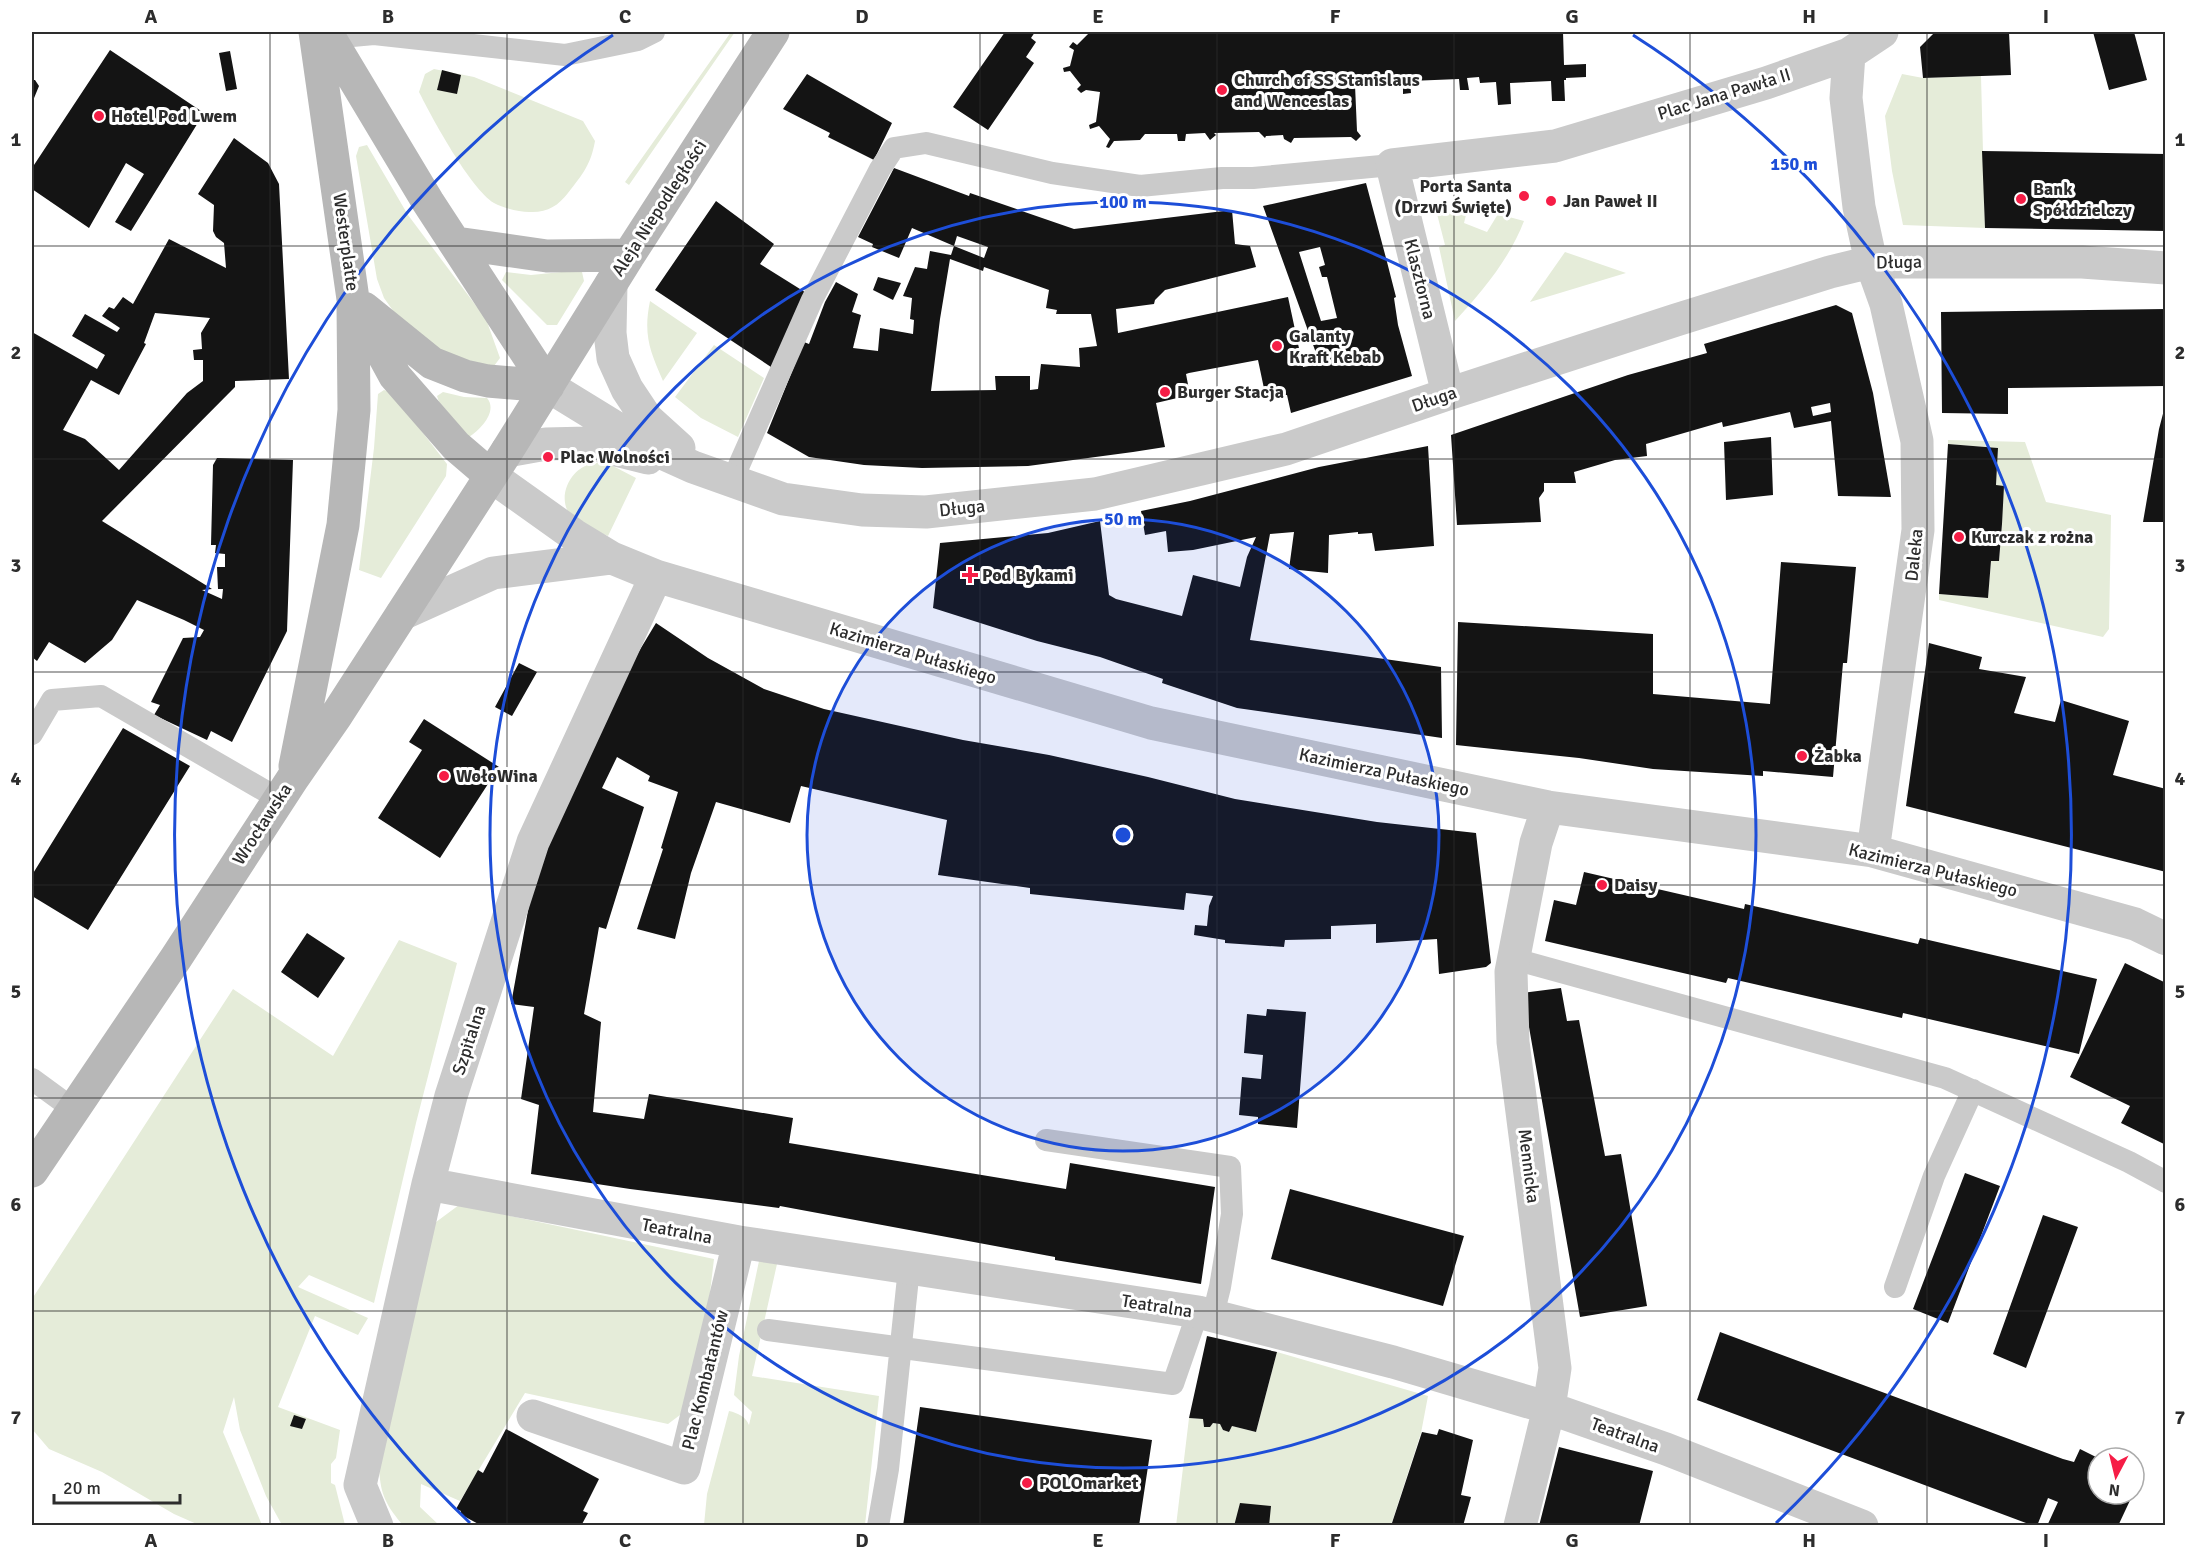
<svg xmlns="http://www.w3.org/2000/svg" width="2197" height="1557" font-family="Signika,sans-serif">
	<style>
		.green { fill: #e5ecd9 }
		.building { fill: #141414; fill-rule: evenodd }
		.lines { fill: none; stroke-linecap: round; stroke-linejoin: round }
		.lane { stroke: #cacaca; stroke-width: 22 }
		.street { stroke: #cacaca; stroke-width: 33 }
		.secondary { stroke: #b7b7b7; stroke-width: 33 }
		.grid { fill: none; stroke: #2d2d2d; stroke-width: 1.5; stroke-opacity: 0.55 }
		.ring { fill: none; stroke: #1d4ed8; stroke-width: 3 }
		.poi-dot { fill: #f61d46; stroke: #fff; stroke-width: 2 }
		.labels { text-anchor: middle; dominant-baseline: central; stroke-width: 6; stroke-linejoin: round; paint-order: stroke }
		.poi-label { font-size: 18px; font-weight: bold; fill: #2d2d2d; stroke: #fff; text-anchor: start }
		.street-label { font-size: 18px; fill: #2d2d2d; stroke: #fff }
		.centre { fill: #1d4ed8; stroke: #fff; stroke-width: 3 }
		.ring-label { font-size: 18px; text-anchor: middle; font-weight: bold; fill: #1d4ed8; stroke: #fff; stroke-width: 6; stroke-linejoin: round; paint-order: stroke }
		.neatline { fill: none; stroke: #2d2d2d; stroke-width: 2 }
		.grid-label { font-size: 20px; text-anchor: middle; font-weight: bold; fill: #2d2d2d }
	</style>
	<rect width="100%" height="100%" fill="#fff"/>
	<path class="green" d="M731,32H735L629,185L625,182Z
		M434,69L474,77L583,121L595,141C591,164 583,174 568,193C558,206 547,213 529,212C519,212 503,208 494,203C470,188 432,118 419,92L425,74Z
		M1902,74L1923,78L1981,76L1985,228L1903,225L1892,171L1885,116Z
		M367,145L408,215L486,319L500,358L494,366L483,365L436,350L399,319L384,298L377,279L356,156L359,147Z
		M1468,207L1464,223L1487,232L1498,214L1524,221C1510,258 1482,292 1455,321L1439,247L1445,245L1437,214Z
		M1565,252L1626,273L1530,302Z
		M572,271L582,272L584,281L557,325H547L502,280L506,272L531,275Z
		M650,301L697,333L663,381C650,351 643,335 650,301Z
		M714,345L764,378L738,437L701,418L675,397Z
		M384,390L392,393L447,464L446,476L381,578L359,570L374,448L378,394Z
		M443,392L464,397L487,398C498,411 481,429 469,437L439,402L437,396Z
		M1948,440L2025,442L2046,502L2111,515L2109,629L2103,637L1939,600V594L1988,598L1991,561H1999L2002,524L1996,485L1998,448L1948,444Z
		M601,463L613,466L636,478L608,536C596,531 579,526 571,516C557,499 568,473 587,465C591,463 597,463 601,463Z
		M399,940L457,963L416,1123L374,1303L309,1275L298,1287L368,1318L358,1335L315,1316L278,1407L340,1430L336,1458L331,1464V1483L335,1485L345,1525H282L266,1496L240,1430L234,1397L223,1432L262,1525H199L174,1514L102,1472L49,1449L32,1429V1299L233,989L333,1056Z
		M459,1205L714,1259L702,1360L688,1409L668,1424L525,1393L460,1501L421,1484L420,1507L439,1525H405L401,1523C384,1502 380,1492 379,1465L432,1225Z
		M759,1261L777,1264L752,1376L879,1396L865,1525H704L707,1494L729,1411C738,1413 746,1417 749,1425L752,1412L734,1395L739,1356Z
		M1277,1352L1428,1396L1421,1433L1391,1525L1176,1526L1189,1418L1203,1419L1204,1427H1210L1213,1423L1220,1424L1223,1430L1229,1432L1232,1426L1256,1432Z"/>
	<path class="building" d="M1005,32H1035L1031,38L1036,42L1026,57L1034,63L988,130L953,107Z
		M1090,32H1563L1564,65L1586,64V77L1566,78V80H1564L1565,101H1552L1551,81L1510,83L1511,104L1498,105L1496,82L1480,83L1479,77L1467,78L1469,90H1460L1459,79L1410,81L1411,93L1403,94V82L1355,85L1357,131L1361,136L1356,141L1351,137L1294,138L1291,143L1284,139L1283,135L1266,136L1265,138L1259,132L1214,133L1216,135L1210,140L1205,133L1186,134L1185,141H1178L1177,134H1145L1140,140L1114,141L1109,148L1106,147L1110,139L1099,126L1090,129L1089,125L1096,122L1100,92L1086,90L1081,93L1077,89L1081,85L1070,71L1064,72L1063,68L1070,66L1074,50L1069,47L1073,42L1077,45Z
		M1935,32H2009L2011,75L1923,78L1920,47Z
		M2093,32H2134L2147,80L2109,90Z
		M110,50L204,113L131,231L115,222L144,174L126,163L89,228L32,189V168Z
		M230,51L237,89L226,91L219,53Z
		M442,70L461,75L457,94L437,90Z
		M807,74L892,123L874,160L828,137L830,133L783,109Z
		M32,80H35L39,86L32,103Z
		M234,138L268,163L279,184L289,379L235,381V387L102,521L212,589L202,590L222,599L223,589H218L217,567H225V554L215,553L216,545H211L213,465L217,458L293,460L287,631L232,742L211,731L207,740L154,715L160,705L151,702L183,638L200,637L204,630L184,620L137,600L112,640L85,663L49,642L37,661L32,657V332L97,369L105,355L72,336L85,314L117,332L120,328L102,316L109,307L114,309L123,297L133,304L169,239L226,268L224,243L216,237L213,231L214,205L198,194ZM155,313L210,318L201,333L202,349L193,350L194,360H203V381L187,393L119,470L85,439L63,430L91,380L119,395L146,344L144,343Z
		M1982,151L2166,154V231L1985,228Z
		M894,168L969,196L970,193L1074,229L1232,210L1235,244L1250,246L1256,267L1165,290L1155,300L1154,304L1116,309L1118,333L1288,297L1303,367L1320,364L1263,206L1366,183L1386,258L1396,297L1394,298L1398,325L1412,376L1291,413L1287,395L1266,398L1258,360L1189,373L1186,374L1190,395L1156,403L1165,447L1133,452L1028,466L922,468L864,465L809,457L767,433L804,342L809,344L825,302L836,282L858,294L852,312L861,315L853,348L878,351L880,328L913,334L914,320L910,319L912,298L903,296L915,267L927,269L930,251L951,255L954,246L984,258L988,247L957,236L954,246L912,228L899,258L872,247L873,244L858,237ZM1320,247L1325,265L1319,267L1322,277H1327L1337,318L1321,321L1299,252ZM950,259L983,271L984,267L1049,290L1046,308L1057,310L1056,314H1091L1097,346L1079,348L1080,367L1041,364L1038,389L1030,390V376H995L996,390L931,391L940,319Z
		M716,201L774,244L760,264L808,294L771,367L655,290Z
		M878,277L901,283L893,300L873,290Z
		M1836,305L1852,313L1873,393L1891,497L1838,496L1831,421L1794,428L1790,412L1723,427L1722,422L1646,444L1647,456L1615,460L1574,472L1576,483H1544V491L1539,498L1541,522L1457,525L1451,435L1628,375L1707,353L1704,344ZM1830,403L1831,412L1813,416L1811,407Z
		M2166,309V386L2008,388V414L1942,413L1941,312Z
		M2165,406L2166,522H2143L2159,429Z
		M1771,437L1773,495L1726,500L1724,442Z
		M1948,444L1998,448L1996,485L2004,486L2002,524L1999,561H1991L1988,598L1939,594Z
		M1428,446L1434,546L1375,551L1372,533L1358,534V532L1329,535L1328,573L1289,569L1294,532L1270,534L1250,640L1441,667L1442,738L1237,708L1162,683L1163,679L1100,657L1037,641L933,608L940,543L1048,533L1100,521L1109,595L1116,599L1182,616L1193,575L1240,587L1247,557L1256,537L1193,550L1168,552L1166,531L1145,535L1141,511L1190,501L1319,467Z
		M1781,562L1856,567L1847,663H1843L1833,777L1763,771V776L1653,769L1579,758L1456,745L1458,622L1653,634V694L1770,704Z
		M656,623L708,658L764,689L824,709L963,740L1049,755L1148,777L1235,799L1377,822L1476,833L1491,963L1486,967L1439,974L1437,939L1376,943V924L1331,926V939L1285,940L1284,947L1225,943V940L1194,935L1195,925L1207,926L1209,906L1213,896L1186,893L1184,910L1030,894V888L938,875L947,820L801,786L790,823L716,802L691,873L675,939L637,929L663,849L661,848L678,792L648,781L650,776L617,757L602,788L644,807L606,929L599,927L584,1014L601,1022L593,1112L644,1119L649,1094L793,1118L789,1143L1066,1189L1070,1163L1215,1187L1201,1284L1055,1260V1257L780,1206L779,1208L630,1189L531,1174L539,1105L521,1099L534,1007L511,1004L529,905L571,776L615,691Z
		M1929,643L1982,657L1979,669L2026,677L2014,713L2055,722L2061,700L2129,721L2113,775L2166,789V872L1906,806Z
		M519,663L537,672L512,716L495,707Z
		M424,719L499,767L440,858L378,818L422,750L409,742Z
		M123,728L190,766L88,930L32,896V875Z
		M1584,872L1744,909L1745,904L1918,944L1920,938L2097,979L2079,1054L1903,1013L1902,1018L1728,978L1726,983L1545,941L1554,900L1576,905Z
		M307,933L345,958L318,998L281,972Z
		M2125,963L2166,983V1145L2121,1123L2130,1106L2070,1077Z
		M1561,988L1567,1021L1579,1020L1605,1156L1621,1154L1647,1306L1580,1317L1523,993Z
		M1267,1009L1306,1012L1297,1128L1258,1124V1117L1239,1115L1242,1077L1261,1079L1263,1055L1244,1053L1247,1014L1266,1016Z
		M1965,1173L2000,1186L1948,1323L1913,1309Z
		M1290,1189L1464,1236L1443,1306L1271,1259Z
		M2043,1215L2078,1227L2026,1368L1993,1354Z
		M1720,1332L2063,1459L2074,1462L2080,1449L2098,1458V1494H2133L2118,1526H2047L2058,1502L2048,1498L2037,1526H2034L1697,1400Z
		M1207,1336L1277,1352L1256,1432L1232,1426L1229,1432L1223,1430L1220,1424L1213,1423L1210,1427H1204L1203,1419L1189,1418Z
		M920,1407L1152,1440L1139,1526H903Z
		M294,1415L306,1419L302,1429L290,1426Z
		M506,1429L599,1479L583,1511L588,1513L581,1526H482L460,1514L461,1511L456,1509L478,1470L483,1473Z
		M1439,1429L1473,1440L1461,1495L1471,1497L1463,1526H1391L1422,1432L1437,1435Z
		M1559,1447L1653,1471L1639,1526H1539Z
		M1240,1503L1271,1506L1269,1526H1234Z"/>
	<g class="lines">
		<path class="lane" d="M330,38L374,34L565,55L638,40L654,32
			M732,481L812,300L880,169L894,148L926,143L1052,173L1140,186L1222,178H1253L1392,165
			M32,734L52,700L101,696L279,799
			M1514,959L1945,1078L2129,1162L2166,1182
			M32,1079L73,1109
			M1046,1140L1230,1167L1232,1214L1220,1287L1213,1315
			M1895,1287L1934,1176L1973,1090
			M768,1330L1173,1384L1198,1312
			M878,1526L888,1469L909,1268"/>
		<path class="street" d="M1849,54L1846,98L1859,207L1871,262L1886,304L1917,441L1918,530L1873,851
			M611,284L610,333L613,358L627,389L647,419L679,448
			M548,386L623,432L662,453L693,467L783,499L862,510L926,512L1095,494L1286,449L1448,394L1676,320L1830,272L1871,262H2082L2166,268
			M1448,394L1392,165L1555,146L1766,83L1849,54L1882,32
			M507,451L546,444L588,443L648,458
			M491,476L574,535L612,558L656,576L1151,723L1548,807L1873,851L2135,924L2166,939
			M402,614L493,573L612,558
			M428,1184L739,1242L1198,1312L1393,1362L1549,1408L1666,1449L1862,1526
			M533,1416L684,1468L739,1242
			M377,1526L360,1485L428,1184L451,1096L533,842L656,576
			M1520,1526L1549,1408L1555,1368L1513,1042L1511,972L1536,843L1548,807"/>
		<path class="secondary" d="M315,32L353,299L395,376L456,446L491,476
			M326,32L428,202L548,386
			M456,243L547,256L629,255
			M364,308L432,363L465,376L488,381L548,386
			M295,766L343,525L354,410L353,304
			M32,1171L176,958L293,778L336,716L507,451L629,255L773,32"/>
	</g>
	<path class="grid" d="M270,32V1526M507,32V1526M743,32V1526M980,32V1526M1217,32V1526M1454,32V1526M1690,32V1526M1927,32V1526M32,246H2166M32,459H2166M32,672H2166M32,885H2166M32,1098H2166M32,1311H2166"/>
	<circle cx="1123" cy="835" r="316" fill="#1d4ed8" fill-opacity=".12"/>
	<g class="ring">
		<circle cx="1123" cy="835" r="316"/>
		<circle cx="1123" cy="835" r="633"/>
		<path d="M470 1523A949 949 0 0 1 613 35M1633 35A949 949 0 0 1 1776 1523"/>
	</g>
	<g class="poi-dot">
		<circle cx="1222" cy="90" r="6"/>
		<circle cx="99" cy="116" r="6"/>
		<circle cx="1524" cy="196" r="6"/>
		<circle cx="2021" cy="199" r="6"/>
		<circle cx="1551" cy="201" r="6"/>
		<circle cx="1277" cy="346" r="6"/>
		<circle cx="1165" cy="392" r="6"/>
		<circle cx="548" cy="457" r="6"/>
		<circle cx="1959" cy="537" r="6"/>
		<path d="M967 566h6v6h6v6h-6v6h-6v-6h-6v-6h6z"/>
		<circle cx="1802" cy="756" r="6"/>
		<circle cx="444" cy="776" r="6"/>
		<circle cx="1602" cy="885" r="6"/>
		<circle cx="1027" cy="1483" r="6"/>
	</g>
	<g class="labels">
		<g class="poi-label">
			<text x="1234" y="80">Church of SS Stanislaus<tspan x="1234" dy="21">and Wenceslas</tspan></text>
			<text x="111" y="116">Hotel Pod Lwem</text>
			<text x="1512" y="186" text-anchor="end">Porta Santa<tspan x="1512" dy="21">(Drzwi Święte)</tspan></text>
			<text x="2033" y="189">Bank<tspan x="2033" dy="21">Spółdzielczy</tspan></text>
			<text x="1563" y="201">Jan Paweł II</text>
			<text x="1289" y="336">Galanty<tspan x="1289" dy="21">Kraft Kebab</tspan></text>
			<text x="1177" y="392">Burger Stacja</text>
			<text x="560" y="457">Plac Wolności</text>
			<text x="1971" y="537">Kurczak z rożna</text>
			<text x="982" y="575">Pod Bykami</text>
			<text x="1814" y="756">Żabka</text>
			<text x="456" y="776">WołoWina</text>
			<text x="1614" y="885">Daisy</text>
			<text x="1039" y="1483">POLOmarket</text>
		</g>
		<g class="street-label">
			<text transform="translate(1724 94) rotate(-17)">Plac Jana Pawła II</text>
			<text transform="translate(659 208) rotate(-57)">Aleja Niepodległości</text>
			<text transform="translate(346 242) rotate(82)">Westerplatte</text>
			<text transform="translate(1899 262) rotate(-1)">Długa</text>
			<text transform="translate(1420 279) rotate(76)">Klasztorna</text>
			<text transform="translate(1434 399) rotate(-19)">Długa</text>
			<text transform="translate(962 508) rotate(-6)">Długa</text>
			<text transform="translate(1914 555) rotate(-84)">Daleka</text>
			<text transform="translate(913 653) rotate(17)">Kazimierza Pułaskiego</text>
			<text transform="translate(1384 772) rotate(12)">Kazimierza Pułaskiego</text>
			<text transform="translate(262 824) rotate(-57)">Wrocławska</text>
			<text transform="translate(1933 870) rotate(14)">Kazimierza Pułaskiego</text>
			<text transform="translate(469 1040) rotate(-72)">Szpitalna</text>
			<text transform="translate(1529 1166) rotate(83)">Mennicka</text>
			<text transform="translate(677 1231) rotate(11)">Teatralna</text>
			<text transform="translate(1157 1306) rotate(9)">Teatralna</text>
			<text transform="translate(705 1380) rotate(-76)">Plac Kombatantów</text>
			<text transform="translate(1625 1435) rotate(20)">Teatralna</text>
		</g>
	</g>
	<circle cx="1123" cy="835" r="9" class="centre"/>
	<g class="ring-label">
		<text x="1794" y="170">150 m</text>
		<text x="1123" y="208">100 m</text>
		<text x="1123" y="525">50 m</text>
	</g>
	<rect width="2197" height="1557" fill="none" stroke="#ffffff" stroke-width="66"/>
	<g transform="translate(2116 1476) rotate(187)"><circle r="28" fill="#ffffff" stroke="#ababab" stroke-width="1.5"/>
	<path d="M0-4.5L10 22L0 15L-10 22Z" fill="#f61d46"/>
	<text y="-9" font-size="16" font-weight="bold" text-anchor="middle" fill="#2d2d2d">N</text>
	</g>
	<path d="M54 1494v9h126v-9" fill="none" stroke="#2d2d2d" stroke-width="3"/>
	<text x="63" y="1494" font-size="18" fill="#2d2d2d" stroke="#ffffff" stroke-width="4.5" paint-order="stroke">20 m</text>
	<rect x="33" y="33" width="2131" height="1491" class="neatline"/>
	<g class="grid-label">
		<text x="151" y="23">A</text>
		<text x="388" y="23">B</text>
		<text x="625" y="23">C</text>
		<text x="862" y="23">D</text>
		<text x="1098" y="23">E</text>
		<text x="1335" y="23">F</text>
		<text x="1572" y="23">G</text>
		<text x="1809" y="23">H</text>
		<text x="2046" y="23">I</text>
		<text x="16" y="146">1</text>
		<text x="2180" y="146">1</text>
		<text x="16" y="359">2</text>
		<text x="2180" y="359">2</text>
		<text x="16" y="572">3</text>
		<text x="2180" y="572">3</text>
		<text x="16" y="785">4</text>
		<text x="2180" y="785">4</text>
		<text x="16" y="998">5</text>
		<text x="2180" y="998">5</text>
		<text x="16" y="1211">6</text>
		<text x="2180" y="1211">6</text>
		<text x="16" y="1424">7</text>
		<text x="2180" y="1424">7</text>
		<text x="151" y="1547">A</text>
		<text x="388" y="1547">B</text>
		<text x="625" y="1547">C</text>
		<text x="862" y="1547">D</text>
		<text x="1098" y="1547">E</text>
		<text x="1335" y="1547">F</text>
		<text x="1572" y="1547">G</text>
		<text x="1809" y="1547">H</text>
		<text x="2046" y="1547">I</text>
	</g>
</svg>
